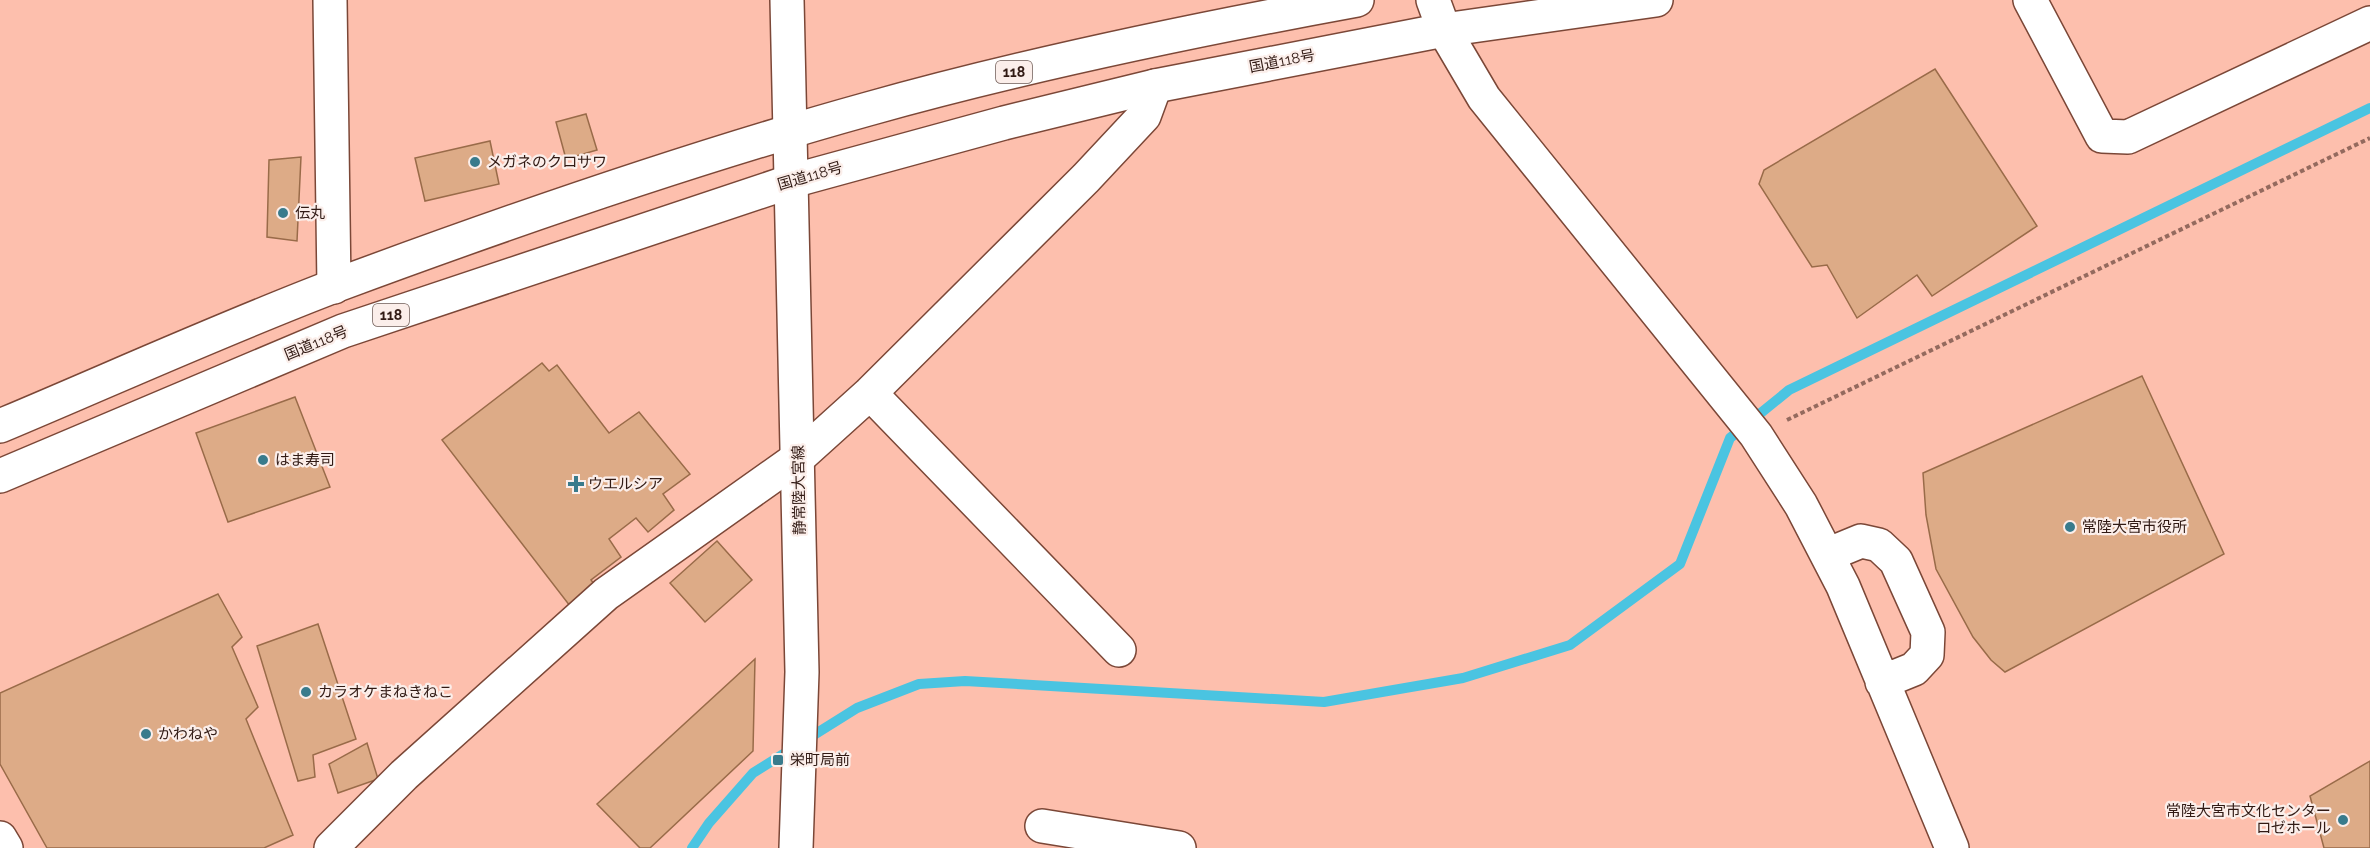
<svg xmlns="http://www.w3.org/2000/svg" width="2370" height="848" viewBox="0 0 2370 848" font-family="Raleway,'Noto Sans JP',sans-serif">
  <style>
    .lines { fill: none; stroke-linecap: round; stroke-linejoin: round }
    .stream { stroke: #4ac4e1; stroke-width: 10 }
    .building { fill: #ddab87; stroke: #996b49; stroke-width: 1.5 }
    .minor-casing { stroke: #7b4737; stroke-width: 36 }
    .major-casing { stroke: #7b4737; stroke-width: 36 }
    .highway-casing { stroke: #7b4737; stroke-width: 36 }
    .path { stroke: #946a5e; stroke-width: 4; stroke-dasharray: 4.5 3; stroke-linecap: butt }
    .minor { stroke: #fff; stroke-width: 33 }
    .major { stroke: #fff; stroke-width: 33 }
    .highway { stroke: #fff; stroke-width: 33 }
    .poi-dot { fill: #397b8c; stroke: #fbeeea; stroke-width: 2 }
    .labels { text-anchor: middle; stroke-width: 4.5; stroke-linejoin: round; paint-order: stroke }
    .shield { fill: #fbeeea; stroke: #6e5a54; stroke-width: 1.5 }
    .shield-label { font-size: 14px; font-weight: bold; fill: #311a14 }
    .street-label { font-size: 15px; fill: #311a14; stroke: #fbeeea }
    .poi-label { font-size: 15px; fill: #311a14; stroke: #fbeeea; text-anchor: start }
  </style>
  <rect width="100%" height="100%" fill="#fdbfad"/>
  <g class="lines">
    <!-- stream -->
    <path class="stream" d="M692 848 709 823 753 773 857 708 919 684 965 681 1324 702 1463 678 1570 645 1680 564 1730 438 1789 390 2370 108"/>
  </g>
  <!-- building -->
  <path class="building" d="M1935 69 2037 226 1932 296 1917 275 1857 318 1827 265 1812 267 1759 184 1764 170Z
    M586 114 597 150 566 159 556 122Z
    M490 141 499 184 425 201 415 158Z
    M301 157 297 241 267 237 269 160Z
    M542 363 549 371 557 365 609 433 639 412 690 474 663 494 674 510 648 532 636 518 609 539 621 557 591 580 595 585 570 606 442 440Z
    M2142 376 2224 554 2005 672 1991 660 1973 637 1936 569 1926 515 1923 473Z
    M295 397 330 487 228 522 196 433Z
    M717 541 752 580 705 622 670 583Z
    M218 594 242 637 232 647 258 707 246 719 293 835 264 848H47L0 764V693Z
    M318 624 356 739 313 755 315 777 298 781 257 646Z
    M755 659 753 751 650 848H640L597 804Z
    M367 743 378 779 338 793 329 764Z
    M2370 761V848H2324L2310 796Z"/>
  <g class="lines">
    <defs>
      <path id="minor" d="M330 0 334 287
        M1433 0 1444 30 1484 98 1756 435 1801 505 1843 586 1952 848
        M2030 0 2102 136 2128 137 2370 23
        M870 393 1119 650
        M1827 555 1861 541 1879 545 1896 561 1928 632 1927 655 1914 669 1882 682
        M1042 826 1179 848
        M0 838 6 848
        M331 848 404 775 606 594 798 458 870 393 1086 178 1144 116 1155 86"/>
      <path id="major" d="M787 0 802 672 796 848"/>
      <path id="highway" d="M0 426C112 379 224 328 337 285 512 220 688 159 868 109 1028 64 1193 30 1357 0
        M0 476 343 331 792 181 1004 123 1155 86 1444 30 1656 0"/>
    </defs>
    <!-- minor casing -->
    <use href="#minor" class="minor-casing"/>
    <!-- major casing -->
    <use href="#major" class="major-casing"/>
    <!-- highway casing -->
    <use href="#highway" class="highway-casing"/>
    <!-- path -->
    <path class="path" d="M1787 420 2370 138"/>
    <!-- minor -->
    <use href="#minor" class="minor"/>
    <!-- major -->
    <use href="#major" class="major"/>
    <!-- highway -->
    <use href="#highway" class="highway"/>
  </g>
  <!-- markers -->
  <g class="poi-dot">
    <circle cx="475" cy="162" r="6"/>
    <circle cx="283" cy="213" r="6"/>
    <circle cx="263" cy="460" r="6"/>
    <path d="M573 475h6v6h6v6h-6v6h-6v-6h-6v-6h6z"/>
    <circle cx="2070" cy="527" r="6"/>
    <circle cx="306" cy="692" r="6"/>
    <circle cx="146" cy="734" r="6"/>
    <rect x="772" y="754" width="12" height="12" rx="3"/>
    <circle cx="2343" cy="820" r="6"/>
  </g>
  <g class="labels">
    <!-- shield labels -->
    <g class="shield">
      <rect x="996" y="61" width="36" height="22" rx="4.5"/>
      <rect x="373" y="304" width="36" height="22" rx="4.5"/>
    </g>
    <g class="shield-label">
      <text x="1014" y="77">118</text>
      <text x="391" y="320">118</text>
    </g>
    <!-- street labels -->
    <g class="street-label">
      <text transform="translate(1282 61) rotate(-11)" y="5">国道118号</text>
      <text transform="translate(810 176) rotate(-16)" y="5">国道118号</text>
      <text transform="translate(316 343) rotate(-22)" y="5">国道118号</text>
      <text transform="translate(799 490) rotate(-91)" y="5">静常陸大宮線</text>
    </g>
    <!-- poi labels -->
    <g class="poi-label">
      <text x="487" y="167">メガネのクロサワ</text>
      <text x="295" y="218">伝丸</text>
      <text x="275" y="465">はま寿司</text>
      <text x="588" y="489">ウエルシア</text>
      <text x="2082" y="532">常陸大宮市役所</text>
      <text x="318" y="697">カラオケまねきねこ</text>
      <text x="158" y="739">かわねや</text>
      <text x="790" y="765">栄町局前</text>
      <text x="2331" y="816" text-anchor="end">常陸大宮市文化センター<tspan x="2331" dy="17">ロゼホール</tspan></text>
    </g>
  </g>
</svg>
